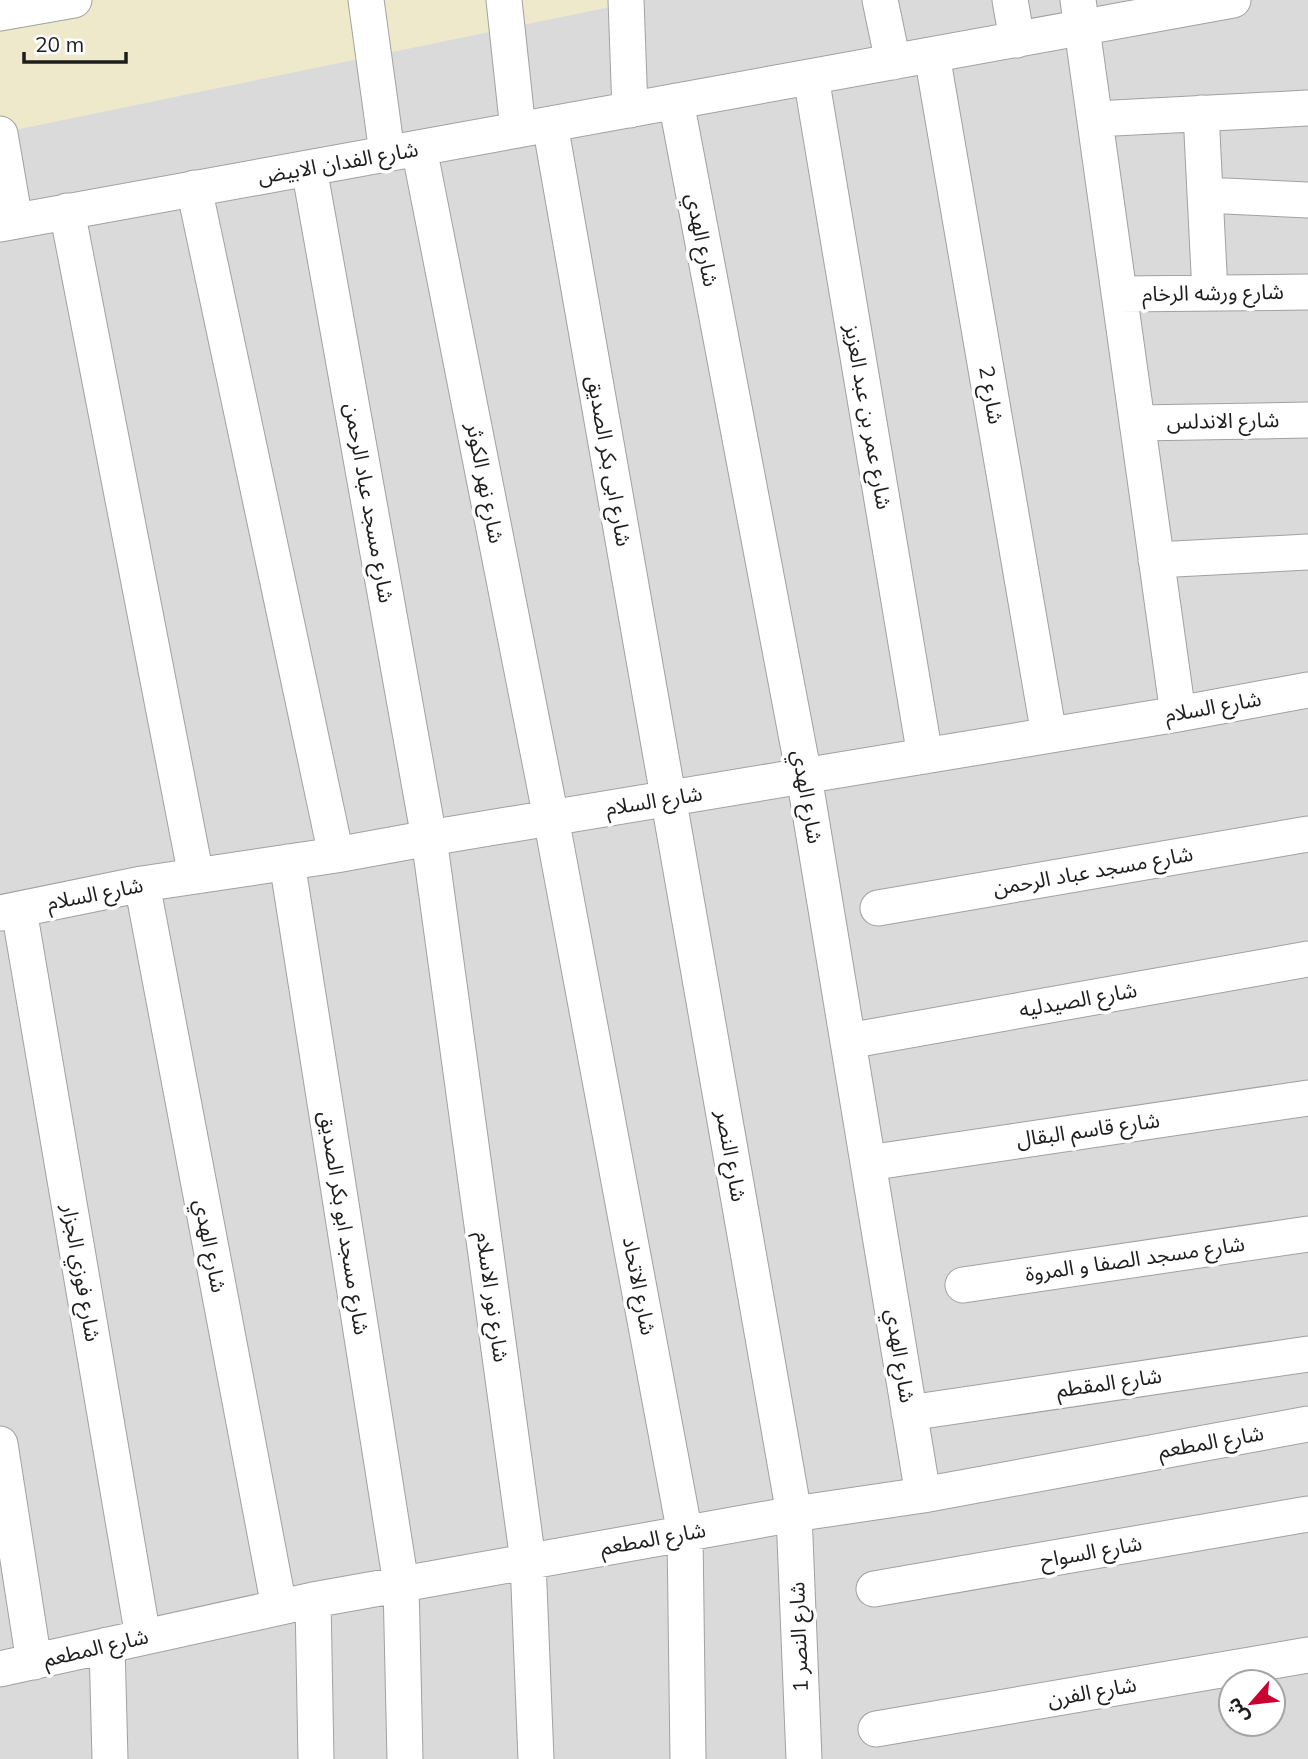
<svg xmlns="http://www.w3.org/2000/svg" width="1308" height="1759" viewBox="0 0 1308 1759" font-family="Mulish,'Noto Sans Arabic',sans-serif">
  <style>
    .residential { fill: #dbdada; fill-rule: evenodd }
    .farmland { fill: #efe9cc }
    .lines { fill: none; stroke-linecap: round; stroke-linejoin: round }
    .minor-casing { stroke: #a1a1a1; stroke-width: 37 }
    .minor { stroke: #fff; stroke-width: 35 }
    .labels { text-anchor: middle; stroke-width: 7; stroke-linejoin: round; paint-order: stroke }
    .street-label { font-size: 21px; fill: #1d1d1d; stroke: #fff }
  </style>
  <rect width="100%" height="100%" fill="#efe8e2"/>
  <!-- residential -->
  <path class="residential" d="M0 0H1308V1759H0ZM1231 1682H1273V1724H1231Z"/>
  <!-- farmland -->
  <path class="farmland" d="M0 0H644L0 133Z"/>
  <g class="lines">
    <defs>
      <path id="minor" d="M366 0 387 153
        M504 0 518 130
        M626 0 630 110
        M880 0 893 62
        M1010 0 1017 40
        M1078 0 1178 714
        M0 13 74 0
        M932 55 1049 735
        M811 77 925 756
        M676 101 804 776 923 1495
        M1201 113 1210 293
        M1095 119 1308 108
        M550 124 794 1514 804 1759
        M0 134 15 221
        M419 148 551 818 685 1534 688 1759
        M309 168 429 838 528 1561 536 1759
        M194 188 336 855
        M1205 195 1308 200
        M67 211 196 876
        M0 224 1233 0
        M1119 294 1308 292
        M1137 423 1308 420
        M1156 560 1308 552
        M287 862 401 1584 405 1759
        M142 884 279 1607
        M878 908 1308 834
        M19 910 143 1637
        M0 913 142 884 336 855 429 838 1178 714 1308 690
        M848 1041 1308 959
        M868 1163 1308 1098
        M963 1285 1308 1234
        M909 1413 1308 1354
        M0 1444 34 1662
        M874 1589 1308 1514
        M313 1600 316 1759
        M107 1645 110 1759
        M0 1669 313 1600 794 1514 923 1495 1308 1424
        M876 1729 1308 1655"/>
    </defs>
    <!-- minor casing -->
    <use href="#minor" class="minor-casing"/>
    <!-- minor -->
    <use href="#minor" class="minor"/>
  </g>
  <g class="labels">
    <!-- street labels -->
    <g class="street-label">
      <text transform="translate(338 163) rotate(-10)" y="7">شارع الفدان الابيض</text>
      <text transform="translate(702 240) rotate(79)" y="7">شارع الهدي</text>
      <text transform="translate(1213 293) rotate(-1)" y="7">شارع ورشه الرخام</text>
      <text transform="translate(991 395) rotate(80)" y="7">شارع 2</text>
      <text transform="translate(868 417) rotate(80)" y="7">شارع عمر بن عبد العزيز</text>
      <text transform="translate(1223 421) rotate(-1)" y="7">شارع الاندلس</text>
      <text transform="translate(609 461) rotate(80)" y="7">شارع ابى بكر الصديق</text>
      <text transform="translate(485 483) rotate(79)" y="7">شارع نهر الكوثر</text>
      <text transform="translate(369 503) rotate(80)" y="7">شارع مسجد عباد الرحمن</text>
      <text transform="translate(1213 707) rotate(-10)" y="7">شارع السلام</text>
      <text transform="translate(807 797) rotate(80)" y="7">شارع الهدي</text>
      <text transform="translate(654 801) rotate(-9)" y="7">شارع السلام</text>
      <text transform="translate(1093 871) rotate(-10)" y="7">شارع مسجد عباد الرحمن</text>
      <text transform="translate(95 894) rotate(-11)" y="7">شارع السلام</text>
      <text transform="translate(1078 1000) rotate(-10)" y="7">شارع الصيدليه</text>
      <text transform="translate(1088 1130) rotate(-8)" y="7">شارع قاسم البقال</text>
      <text transform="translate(731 1156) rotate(80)" y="7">شارع النصر</text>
      <text transform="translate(344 1223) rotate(81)" y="7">شارع مسجد ابو بكر الصديق</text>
      <text transform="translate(210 1246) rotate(79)" y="7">شارع الهدي</text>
      <text transform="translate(1135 1259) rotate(-8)" y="7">شارع مسجد الصفا و المروة</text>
      <text transform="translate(81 1273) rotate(80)" y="7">شارع فوزي الجزار</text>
      <text transform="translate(639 1286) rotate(79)" y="7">شارع الاتحاد</text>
      <text transform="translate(492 1297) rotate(82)" y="7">شارع نور الاسلام</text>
      <text transform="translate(900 1356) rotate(81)" y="7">شارع الهدي</text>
      <text transform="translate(1109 1383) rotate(-8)" y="7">شارع المقطم</text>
      <text transform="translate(1211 1442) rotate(-10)" y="7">شارع المطعم</text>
      <text transform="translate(653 1539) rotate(-10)" y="7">شارع المطعم</text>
      <text transform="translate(1091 1552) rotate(-10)" y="7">شارع السواح</text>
      <text transform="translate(799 1637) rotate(-92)" y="7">شارع النصر 1</text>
      <text transform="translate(96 1648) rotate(-13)" y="7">شارع المطعم</text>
      <text transform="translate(1092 1692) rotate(-10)" y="7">شارع الفرن</text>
    </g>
  </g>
  <!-- north arrow -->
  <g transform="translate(1252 1703) rotate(242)"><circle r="33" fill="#ffffff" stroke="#a5a5a5" stroke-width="2"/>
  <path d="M0-5L12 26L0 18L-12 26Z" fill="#ca0030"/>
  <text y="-10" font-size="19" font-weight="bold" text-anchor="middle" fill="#1d1d1d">ش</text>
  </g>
  <!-- scale -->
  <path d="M24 52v10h102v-10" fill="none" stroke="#1d1d1d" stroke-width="3.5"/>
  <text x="35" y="52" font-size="21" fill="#1d1d1d" stroke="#ffffff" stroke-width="5" paint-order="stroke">20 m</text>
</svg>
